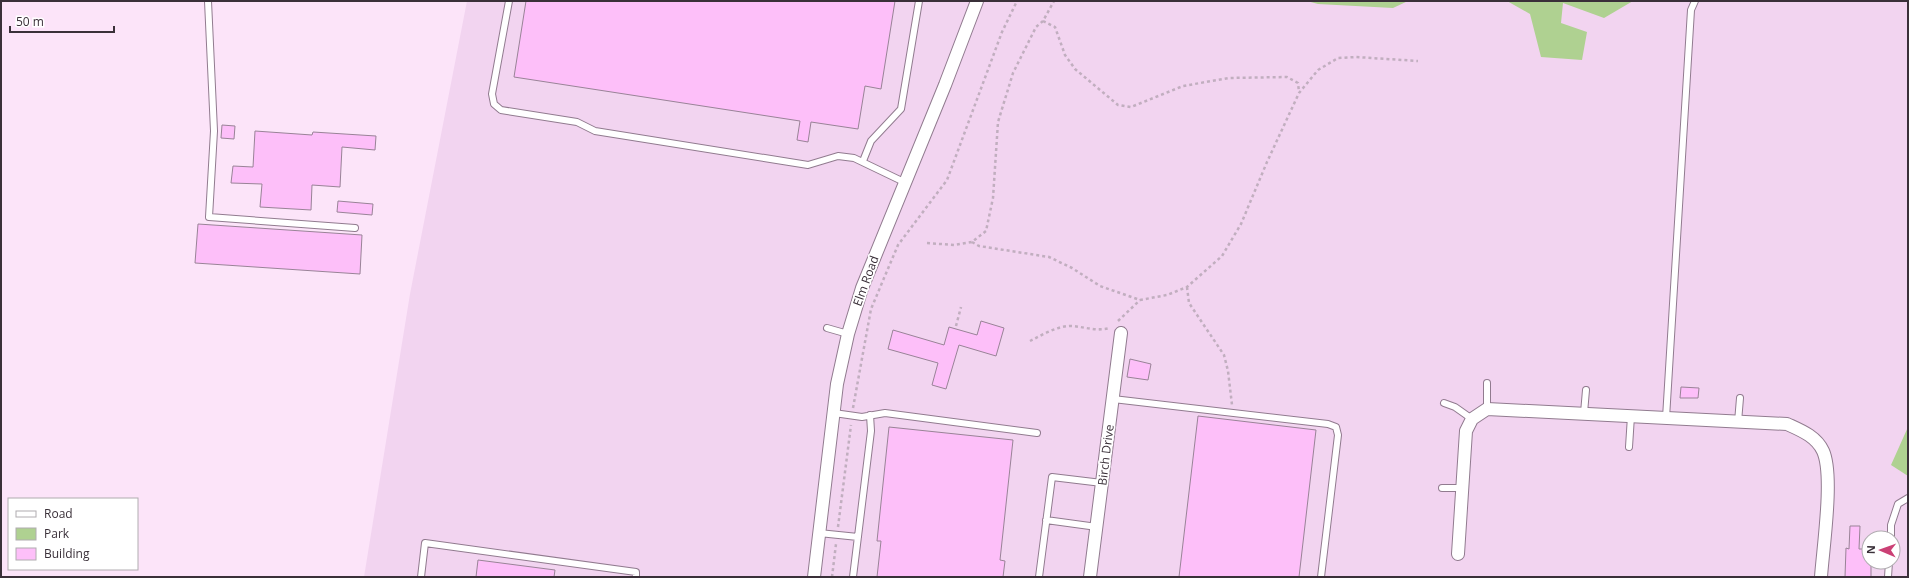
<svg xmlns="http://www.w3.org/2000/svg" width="1909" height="578" viewBox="0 0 1909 578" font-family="'Open Sans',sans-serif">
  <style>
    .built { fill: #f2d4f0; fill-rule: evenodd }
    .green { fill: #afd191 }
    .building { fill: #fdbff9; stroke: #998397 }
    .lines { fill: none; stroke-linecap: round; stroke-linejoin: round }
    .service-casing { stroke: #917b8f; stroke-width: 8 }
    .minor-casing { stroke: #917b8f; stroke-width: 14 }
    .path { stroke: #c1aebf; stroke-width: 2.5; stroke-dasharray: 3 3; stroke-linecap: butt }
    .service { stroke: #fff; stroke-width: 6 }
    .minor { stroke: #fff; stroke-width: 12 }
    .labels { text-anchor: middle; stroke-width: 3.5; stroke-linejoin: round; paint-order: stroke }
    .street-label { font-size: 12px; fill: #3a3039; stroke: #fff }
  </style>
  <rect width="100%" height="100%" fill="#fce4f9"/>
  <!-- built -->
  <path class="built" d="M467 1H1908V577H364L410 294ZM1869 538H1893V562H1869Z"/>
  <!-- green -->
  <path class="green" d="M1307 1H1408L1393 8 1318 4Z
    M1507 1H1633L1604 18 1563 3 1561 23 1587 32 1582 60 1541 57 1530 14Z
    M1908 427V476L1891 465Z"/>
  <!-- building -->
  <path class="building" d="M526 1H895L881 89 865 86 858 129 811 122 808 142 797 140 800 121 514 77Z
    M222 125 235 126 234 139 221 138Z
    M255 131 312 135 313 132 376 136 375 150 342 147 340 187 312 185 311 210 260 207 262 184 231 183 233 166 253 167Z
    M338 201 373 204 372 215 337 212Z
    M198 224 362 235 360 274 195 263Z
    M981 321 1004 328 996 356 959 345 946 389 932 385 938 363 888 349 893 330 944 345 949 327 977 335Z
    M1130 359 1151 364 1148 380 1127 377Z
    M1681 387 1699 388 1698 398H1680Z
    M1198 416 1316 430 1299 577H1179Z
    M889 427 1013 440 1000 560 1005 561 1003 577H877L881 541H877Z
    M1850 526H1860L1859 549H1869V562H1871V577H1845L1846 548 1849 549Z
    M478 560 555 570 554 577H476Z"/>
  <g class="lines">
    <defs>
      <path id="service" d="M208 1 214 131 209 217 355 228
        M509 1 492 94 494 104 501 110 577 122 595 131 808 165 838 156 854 158 904 182
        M863 161 871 141 901 109 919 1
        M827 328 848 334
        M1487 383V409
        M1113 399 1328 424 1336 427 1338 435 1321 577
        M1444 403 1455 407 1472 419
        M834 413 862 417 885 413 1037 433
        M1584 413 1586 390
        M1666 418 1691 10 1695 1
        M1738 422 1740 398
        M1629 447 1631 416
        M1442 488H1463
        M1046 520 1097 527
        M819 533 858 537
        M1891 538V525L1898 504 1908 498
        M421 577 425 543 636 572V577
        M853 577 871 431 870 415
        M1039 577 1052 477 1102 483
        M1888 577 1889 562"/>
      <path id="minor" d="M1458 554 1466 431 1472 419 1487 409 1787 424C1800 430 1816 436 1823 451 1834 475 1823 548 1821 577
        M814 577 837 384 848 334 862 288 945 85 977 1
        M1090 577 1121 333"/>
    </defs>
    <!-- service casing -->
    <use href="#service" class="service-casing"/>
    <!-- minor casing -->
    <use href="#minor" class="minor-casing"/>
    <!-- path -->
    <path class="path" d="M1043 21 1055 27 1065 55 1075 69 1118 105 1131 107 1183 86 1229 78 1287 77 1298 83 1299 92
      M972 242 979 246 1049 257 1072 268 1100 286 1140 300 1167 295 1187 287 1222 256 1241 224 1267 162 1299 93 1318 70 1338 58 1356 57 1418 61
      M927 243 954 245 972 242 986 231 993 198 998 122 1013 73 1036 27 1043 21 1054 1
      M1187 287 1189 303 1224 355 1228 371 1232 405
      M1118 321 1140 300
      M956 326 961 307
      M1030 341C1042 335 1055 327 1069 326 1083 326 1095 332 1110 328
      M853 408 871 309 898 245 947 180 1002 32 1017 1
      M838 527 851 425
      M832 577 836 544"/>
    <!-- service -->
    <use href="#service" class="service"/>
    <!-- minor -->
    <use href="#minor" class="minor"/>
  </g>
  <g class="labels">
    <!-- street labels -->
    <g class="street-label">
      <text transform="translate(866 281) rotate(-70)" y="4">Elm Road</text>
      <text transform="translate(1106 455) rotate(-83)" y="4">Birch Drive</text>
    </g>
  </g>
  <!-- border -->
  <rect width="1909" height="578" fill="none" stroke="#3a3039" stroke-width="4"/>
  <!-- legend -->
  <rect x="8" y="498" width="130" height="72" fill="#ffffff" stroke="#b0acb0"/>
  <rect x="16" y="511" width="20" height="6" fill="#ffffff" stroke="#b0acb0"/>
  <text x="44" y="518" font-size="12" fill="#3a3039">Road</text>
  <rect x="16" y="528" width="20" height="12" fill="#afd191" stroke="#b0acb0"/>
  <text x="44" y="538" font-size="12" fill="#3a3039">Park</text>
  <rect x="16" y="548" width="20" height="12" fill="#fdbff9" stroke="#b0acb0"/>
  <text x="44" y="558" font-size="12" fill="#3a3039">Building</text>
  <!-- north arrow -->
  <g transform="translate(1881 550) rotate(272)"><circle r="19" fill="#ffffff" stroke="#b0acb0"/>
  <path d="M0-3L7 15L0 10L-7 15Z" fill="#cb4075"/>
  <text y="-6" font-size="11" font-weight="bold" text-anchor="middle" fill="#3a3039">N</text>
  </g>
  <!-- scale -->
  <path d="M10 26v6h104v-6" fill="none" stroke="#3a3039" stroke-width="2"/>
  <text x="16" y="26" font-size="12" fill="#3a3039" stroke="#ffffff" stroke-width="3" paint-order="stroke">50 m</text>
</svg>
